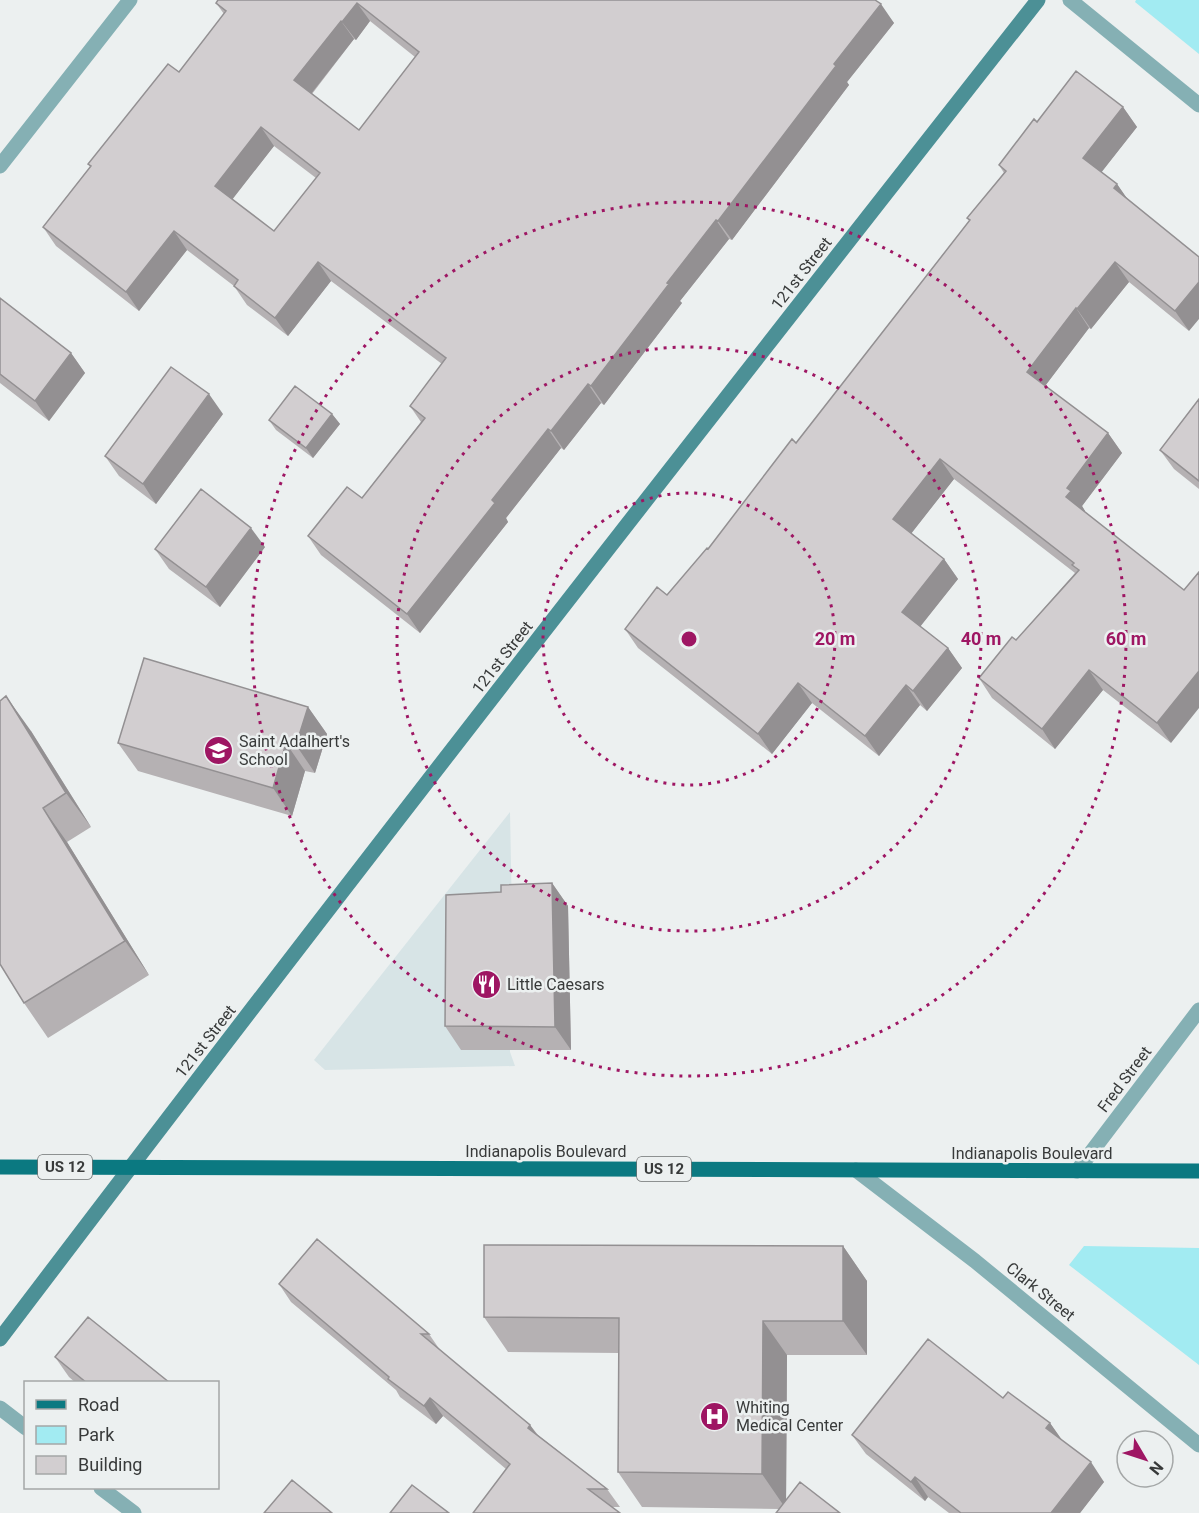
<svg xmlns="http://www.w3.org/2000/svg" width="1199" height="1513" viewBox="0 0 1199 1513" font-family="Roboto,sans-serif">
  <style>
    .built { fill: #d7e4e6 }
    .green { fill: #a2ebf2 }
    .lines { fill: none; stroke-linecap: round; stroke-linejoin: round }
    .street { stroke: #85b0b4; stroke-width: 15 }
    .secondary { stroke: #4c9096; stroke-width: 15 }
    .primary { stroke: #0b7981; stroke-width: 15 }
    .wall { fill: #b5b1b3; fill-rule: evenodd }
    .shaded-wall { fill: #939092 }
    .building { fill: #d2ced0; stroke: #939092; stroke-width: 1.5; fill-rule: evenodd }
    .ring { fill: none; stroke: #9e1663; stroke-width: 3; stroke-dasharray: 3 6 }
    .labels { text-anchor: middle; stroke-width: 5; stroke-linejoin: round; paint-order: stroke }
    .shield { fill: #ecf0f0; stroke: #6e7171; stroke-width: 1.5 }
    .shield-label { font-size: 15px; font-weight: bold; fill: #383a3a }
    .street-label { font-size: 16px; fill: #383a3a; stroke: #ecf0f0 }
    .poi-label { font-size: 16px; fill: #383a3a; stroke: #ecf0f0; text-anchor: start }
    .centre { fill: #9e1663; stroke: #ecf0f0; stroke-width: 3 }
    .ring-label { font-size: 18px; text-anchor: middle; font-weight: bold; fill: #9e1663; stroke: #ecf0f0; stroke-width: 5; stroke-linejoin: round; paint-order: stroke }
  </style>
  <rect width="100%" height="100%" fill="#ecf0f0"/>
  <!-- built -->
  <path class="built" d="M510 812 512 916 510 1052 515 1066 325 1070 314 1060Z"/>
  <!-- green -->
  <path class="green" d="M1136 0H1199V54L1135 2Z
    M1084 1246 1199 1248V1365L1069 1265Z"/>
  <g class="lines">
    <!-- street -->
    <path class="street" d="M1070 0 1199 105
      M0 166 130 0
      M856 1170 975 1261 1199 1445
      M1077 1171 1199 1010
      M0 1408 26 1428
      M101 1488 134 1513"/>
    <!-- secondary -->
    <path class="secondary" d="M0 1339C341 889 689 444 1038 0"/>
    <!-- primary -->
    <path class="primary" d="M0 1167 1199 1171"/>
  </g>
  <!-- wall -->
  <path class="wall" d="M875 0 894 23 847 82 849 85 732 240 729 239 680 301 682 303 604 405 601 403 564 450 561 448 506 518 508 522 420 633 321 555 308 536 362 498 421 422 410 406 442 364 331 281 288 336 247 305 234 286 187 250 139 311 56 246 43 227 90 167 88 164 179 72 224 14 216 3ZM370 21 415 57 359 130 312 94 354 39 356 40ZM274 146 316 178 274 231 232 199Z
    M1123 107 1137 127 1101 172 1117 184 1127 199 1189 331 1129 282 1091 329 1089 328 1045 386 1108 433 1122 453 1082 506 1085 511H1084L1171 743 1103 690 1055 749 992 698 979 678 1016 640 1075 573 954 479 911 533 944 559 958 579 920 626 948 648 962 668 927 711 920 705 879 756 812 703 772 754 638 648 625 629 667 595 708 549 796 443 969 221 967 218 1004 173 999 165 1037 122Z
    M0 298 71 353 85 373 49 421 0 383Z
    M1199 399V489L1174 469 1160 450Z
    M223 414 156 504 119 476 105 456Z
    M332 414 340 424 313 458 276 430 269 420Z
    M265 547 220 607 169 569 155 549Z
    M308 707 327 734 315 773 305 771 292 816 138 771 118 743Z
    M31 731 91 827 67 842 149 975 48 1038 24 1003Z
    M552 883 568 906 571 1050H461L445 1026 501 892Z
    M843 1246 867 1281V1355H787L786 1501 780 1509 642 1507 618 1472 619 1353 508 1352 484 1317Z
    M279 1284 429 1334 440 1350 530 1425 538 1435 607 1489 620 1507H612L506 1469 443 1416 436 1424 400 1397 396 1390 291 1302Z
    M55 1357 170 1383H76L69 1377Z
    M1003 1398 1050 1423 1062 1440 1104 1482 1080 1513H949L928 1497 925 1501 866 1454 852 1435Z"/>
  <!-- shaded-wall -->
  <path class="shaded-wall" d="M357 3 370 21 356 40 342 22Z
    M881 4 894 23 847 82 849 85 732 240 718 221 834 64Z
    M341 21 354 39 307 99 294 80Z
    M1123 107 1137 127 1097 178 1083 158Z
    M261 127 274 146 228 205 215 186Z
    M1117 184 1131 204 1114 188Z
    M716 220 729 239 680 301 682 303 604 405 591 386 667 283Z
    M174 231 187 250 139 311 126 292Z
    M318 262 331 281 288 336 275 318Z
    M1115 262 1129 282 1091 329 1077 309Z
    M1199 282V319L1189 331 1175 311Z
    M1076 308 1089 328 1042 390 1027 372Z
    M71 353 85 373 49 421 35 401Z
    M588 384 601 403 564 450 551 431Z
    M209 394 223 414 156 504 143 484Z
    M332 414 340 424 313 458 306 448Z
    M548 429 561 448 506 518 508 522 420 633 407 614 492 500Z
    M1108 433 1122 453 1082 506 1085 511 1080 517 1066 497 1067 488Z
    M940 459 954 479 907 539 893 519Z
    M251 528 265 547 220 607 206 587Z
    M944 559 958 579 916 632 902 612Z
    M948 648 962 668 927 711 913 691Z
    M1089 670 1103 690 1055 749 1042 729Z
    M1199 671V708L1171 743 1157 723Z
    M798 683 812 703 772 754 758 734Z
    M906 685 920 705 879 756 865 736Z
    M6 696 31 731 91 827 66 793Z
    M308 707 327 734 315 773 296 745Z
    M286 743 305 771 292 816 273 788Z
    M43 808 67 842 149 975 125 941Z
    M552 883 568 906 571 1050 555 1027Z
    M843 1246 867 1281V1355L843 1321Z
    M763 1321 787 1355 786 1509 762 1474Z
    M430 1398 443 1416 436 1424 424 1406Z
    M1050 1423 1064 1443 1046 1428Z
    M530 1425 543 1443 528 1428Z
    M1091 1462 1104 1482 1080 1513H1051Z
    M915 1477 928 1497 925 1501 911 1482Z"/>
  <!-- building -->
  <path class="building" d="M218 0H875L881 4 834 64 836 66 718 221 716 220 667 283 669 284 591 386 588 384 551 431 548 429 492 500 495 503 407 614 308 536 347 487 362 498 425 418 410 406 446 358 318 262 275 318 234 286 238 280 174 231 126 292 43 227 91 166 88 164 168 64 179 72 226 11 216 3ZM357 3 419 52 359 130 294 80 341 21 342 22ZM261 127 320 173 274 231 215 186Z
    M1076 71 1123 107 1083 158 1117 184 1114 188 1199 257V282L1175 311 1115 262 1077 309 1076 308 1027 372 1108 433 1067 488 1071 491 1066 497 1184 590 1199 572V671L1157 723 1089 670 1042 729 979 678 1012 637 1016 640 1079 570 1072 565 1074 563 940 459 893 519 944 559 902 612 948 648 913 691 906 685 865 736 798 683 758 734 625 629 657 587 667 595 707 548 708 549 792 439 796 443 970 220 967 218 1006 171 999 165 1034 119 1037 122Z
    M0 298 71 353 35 401 0 374Z
    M171 367 209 394 143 484 105 456Z
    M295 386 332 414 306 448 269 420Z
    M1199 399V481L1160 450Z
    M201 489 251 528 206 587 155 549Z
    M144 658 308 707 296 745 286 743 273 788 118 743Z
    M6 696 66 793 43 808 125 941 24 1003 0 964V701Z
    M552 883 555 1027 445 1026 446 895 501 892V885Z
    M317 1239 429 1334H421L530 1425 528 1428 607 1489H588L620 1513H473L510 1464 430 1398 424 1406 388 1379 389 1377 279 1284Z
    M484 1245 843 1246V1321H763L762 1474 618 1472 619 1318 484 1317Z
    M88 1317 170 1383H87L55 1357Z
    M928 1339 1003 1398 1008 1392 1050 1423 1046 1428 1091 1462 1051 1513H961L915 1477 911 1482 852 1435Z
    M292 1480 332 1513H264Z
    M800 1482 840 1513H776Z
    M412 1485 449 1513H390Z"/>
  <!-- distance rings -->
  <g class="ring">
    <circle cx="689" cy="639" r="146"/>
    <circle cx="689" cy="639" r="292"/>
    <circle cx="689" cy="639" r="437"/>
  </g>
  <!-- icons -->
  <defs>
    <symbol id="school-disc" viewBox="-11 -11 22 22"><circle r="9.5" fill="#9e1663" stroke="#ecf0f0"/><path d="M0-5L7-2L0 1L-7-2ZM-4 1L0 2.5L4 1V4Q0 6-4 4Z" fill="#fff"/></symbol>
    <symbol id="restaurant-disc" viewBox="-11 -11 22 22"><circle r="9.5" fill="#9e1663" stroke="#ecf0f0"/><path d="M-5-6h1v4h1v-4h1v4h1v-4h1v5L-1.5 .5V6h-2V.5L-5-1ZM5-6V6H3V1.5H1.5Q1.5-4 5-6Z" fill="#fff"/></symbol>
    <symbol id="hospital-disc" viewBox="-11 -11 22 22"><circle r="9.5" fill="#9e1663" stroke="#ecf0f0"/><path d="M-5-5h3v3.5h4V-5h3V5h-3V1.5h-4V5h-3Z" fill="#fff"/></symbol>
  </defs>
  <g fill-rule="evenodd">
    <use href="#school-disc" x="202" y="734" width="33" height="33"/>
    <use href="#restaurant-disc" x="470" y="968" width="33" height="33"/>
    <use href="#hospital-disc" x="698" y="1400" width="33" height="33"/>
  </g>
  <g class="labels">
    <!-- shield labels -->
    <g class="shield">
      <rect x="38" y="1155" width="54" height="24" rx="4.5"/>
      <rect x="637" y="1157" width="54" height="24" rx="4.5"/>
    </g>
    <g class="shield-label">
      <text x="65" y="1172">US 12</text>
      <text x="664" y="1174">US 12</text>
    </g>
    <!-- street labels -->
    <g class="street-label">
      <text transform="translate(801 273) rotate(-52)" y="6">121st Street</text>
      <text transform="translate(502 657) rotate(-52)" y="6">121st Street</text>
      <text transform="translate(205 1041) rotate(-52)" y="6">121st Street</text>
      <text transform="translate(1124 1079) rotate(-53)" y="6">Fred Street</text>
      <text x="546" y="1157">Indianapolis Boulevard</text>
      <text x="1032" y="1159">Indianapolis Boulevard</text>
      <text transform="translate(1041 1291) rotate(39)" y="6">Clark Street</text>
    </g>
    <!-- poi labels -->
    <g class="poi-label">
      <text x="239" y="747">Saint Adalhert's<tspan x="239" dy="18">School</tspan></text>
      <text x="507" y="990">Little Caesars</text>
      <text x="736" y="1413">Whiting<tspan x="736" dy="18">Medical Center</tspan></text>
    </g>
  </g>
  <circle cx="689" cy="639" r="9" class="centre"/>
  <g class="ring-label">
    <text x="835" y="645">20 m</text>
    <text x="981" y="645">40 m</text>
    <text x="1126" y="645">60 m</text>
  </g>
  <!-- legend -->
  <rect x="24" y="1381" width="195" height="108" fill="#ecf0f0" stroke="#a4a7a7" stroke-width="1.5"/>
  <rect x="36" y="1400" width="30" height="9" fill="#0b7981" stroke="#a4a7a7" stroke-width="1.5"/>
  <text x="78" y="1411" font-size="18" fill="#383a3a">Road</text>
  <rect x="36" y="1426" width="30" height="18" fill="#a2ebf2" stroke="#a4a7a7" stroke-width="1.5"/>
  <text x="78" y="1441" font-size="18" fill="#383a3a">Park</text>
  <rect x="36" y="1456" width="30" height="18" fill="#d2ced0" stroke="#a4a7a7" stroke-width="1.5"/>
  <text x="78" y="1471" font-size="18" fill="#383a3a">Building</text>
  <!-- north arrow -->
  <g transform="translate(1145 1459) rotate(129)"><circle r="28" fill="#ecf0f0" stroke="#a4a7a7" stroke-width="1.5"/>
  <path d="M0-4.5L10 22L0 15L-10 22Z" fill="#9e1663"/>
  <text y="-9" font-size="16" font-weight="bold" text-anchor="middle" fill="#383a3a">N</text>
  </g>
</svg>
